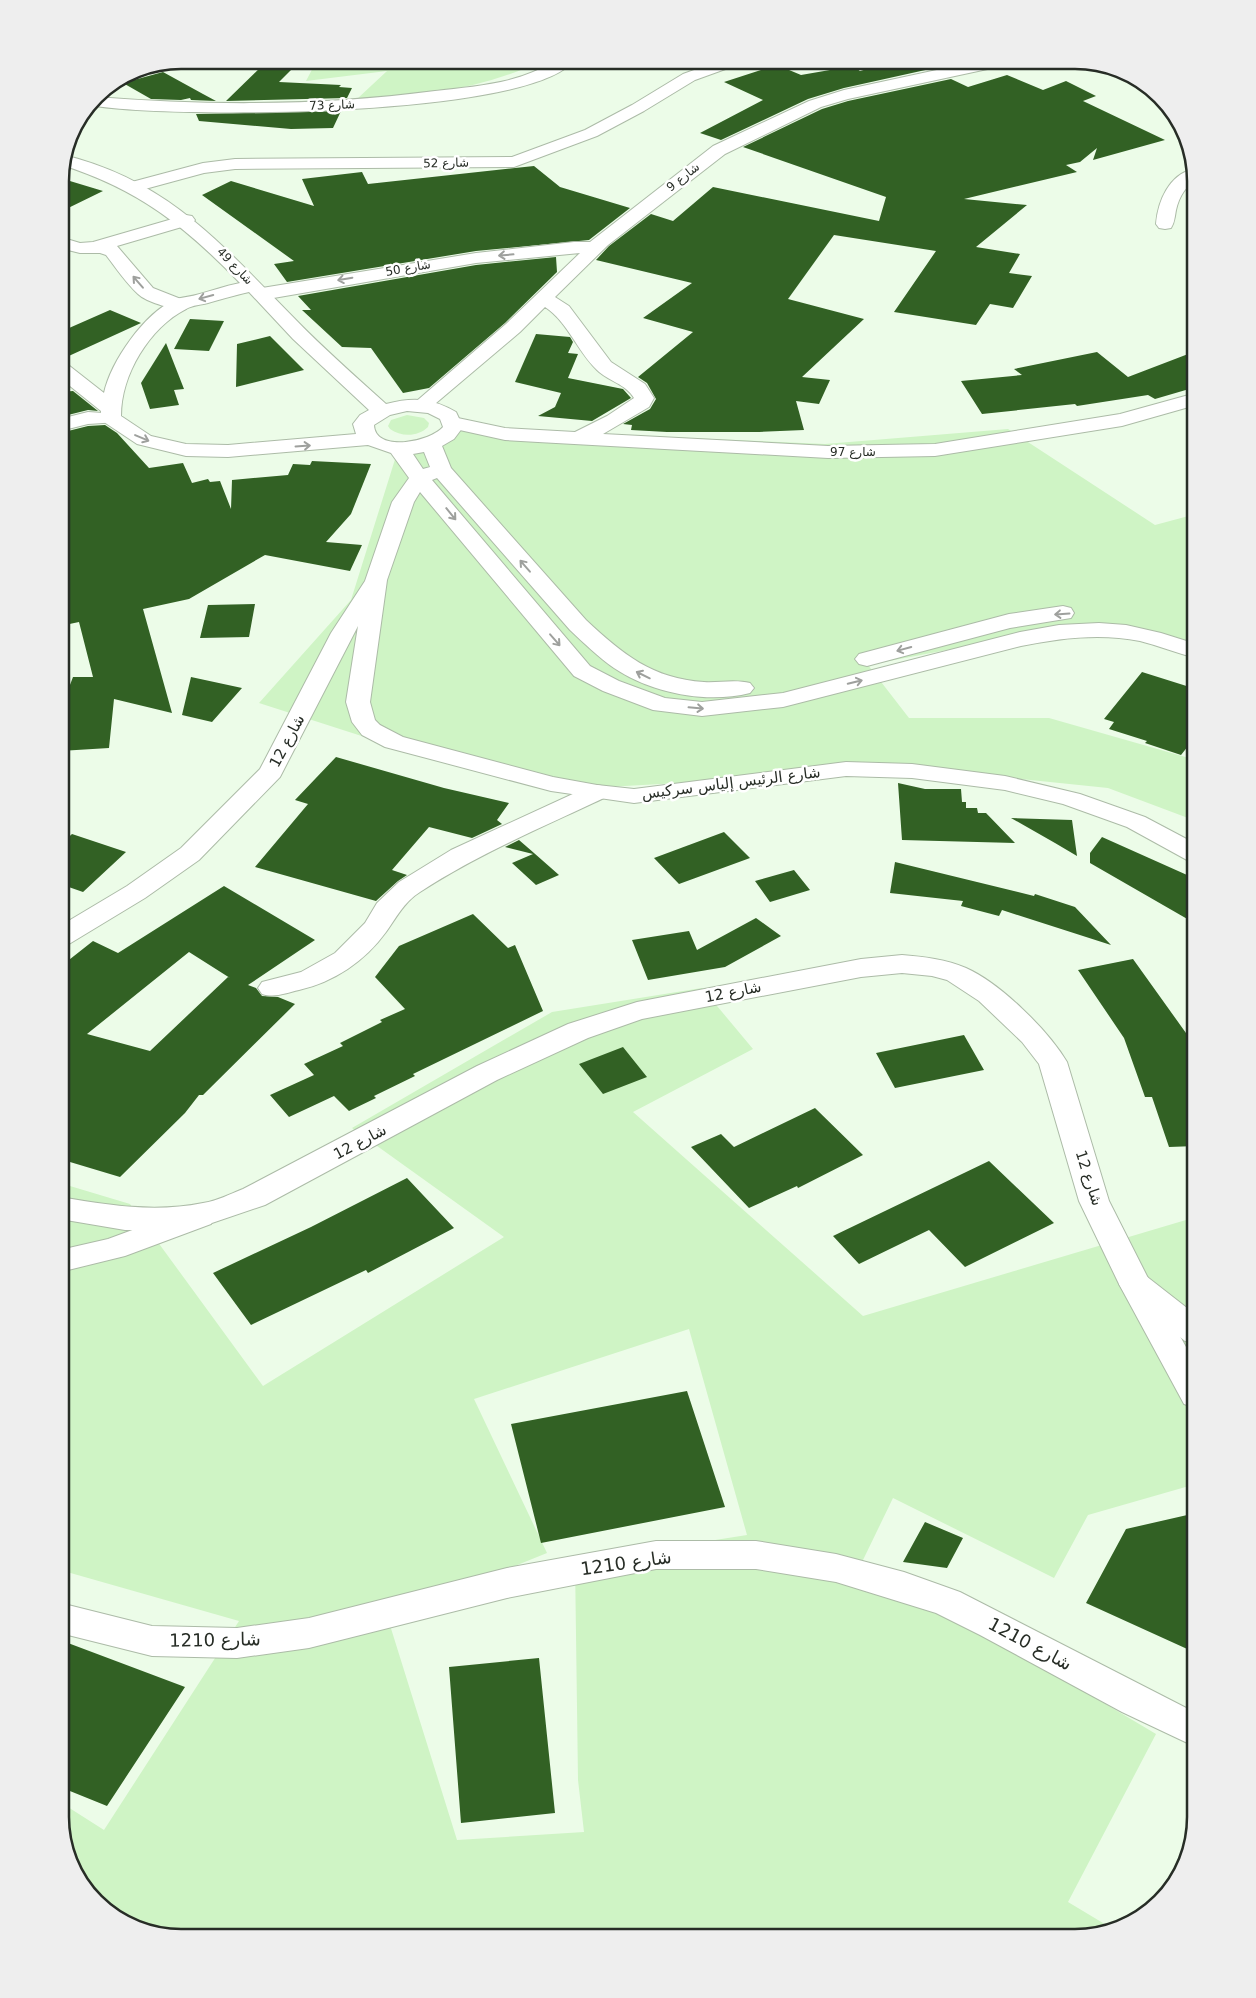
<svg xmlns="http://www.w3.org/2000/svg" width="1256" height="1998" viewBox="0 0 1256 1998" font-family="'DejaVu Sans','Noto Naskh Arabic',sans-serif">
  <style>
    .green { fill: #cff4c5; fill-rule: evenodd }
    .building { fill: #326124; fill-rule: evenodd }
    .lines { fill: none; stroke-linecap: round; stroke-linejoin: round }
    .minor-casing { stroke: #acbba7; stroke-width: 2 }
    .major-casing { stroke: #acbba7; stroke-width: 2 }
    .minor { fill: #fff; fill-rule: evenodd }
    .major { fill: #fff; fill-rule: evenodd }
    .oneway { stroke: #9ea09d }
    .labels { text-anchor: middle; stroke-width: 5; stroke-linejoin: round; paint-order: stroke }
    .far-street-label { font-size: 12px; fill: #272d26; stroke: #fff }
    .street-label { font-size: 15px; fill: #272d26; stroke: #fff }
    .near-street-label { font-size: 18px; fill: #272d26; stroke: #fff }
    .rim { fill: none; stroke: #272d26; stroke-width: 2.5 }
  </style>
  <rect width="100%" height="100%" fill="#ecfce8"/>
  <!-- green -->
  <path class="green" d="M181 60H254L234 66 186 69 169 62Z
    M317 60H544C486 88 421 97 357 99L387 71 306 81Z
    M407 415 424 418 429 423 428 427C418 437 401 437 390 429L388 426 391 420Z
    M464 428 825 444 1008 429 1155 525 1196 514V656L1140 638 1026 635 868 665 909 718H1049L1196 760V821L1108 788 964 773 752 779 552 790 374 740 259 703 351 600 397 453Z
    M702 988 753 1049 633 1112 863 1316 1196 1217V1484L1088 1515 1054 1578 893 1498 863 1560 1156 1734 1068 1902 1113 1929 1075 1938H173L114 1918 73 1871 60 1817V1802L104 1830 239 1621 60 1570V1183L130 1204 263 1386 504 1237 352 1128 552 1012ZM689 1329 747 1535 575 1562 578 1780 584 1832 457 1840 384 1606 495 1574 547 1553 474 1399Z"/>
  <!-- building -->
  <path class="building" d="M268 60H301L279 82 341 85 339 87 352 88 347 98 226 101Z
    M899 60H911L930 69 844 88 808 99 721 140 700 133 763 100 724 82 773 66 778 68 782 67 801 75 853 66 860 71Z
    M163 72 203 94 216 101 191 100 190 98 181 100 151 99 123 83Z
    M1007 75 1043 90 1066 81 1096 96 1083 101 1165 140 1093 160 1097 148 1080 162 1066 165 1077 172 964 199 1027 205 976 247 1020 254 1009 273 1032 276 1013 308 990 304 976 325 894 312 936 251 834 235 788 299 864 319 802 377 830 380 819 404 796 401 804 430 759 432H667L631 430 632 425 623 424 650 409 656 399 647 383 638 377 693 332 643 318 692 283 596 260 609 246 651 214 673 221 713 187 879 221 886 197 743 147 822 109 848 101 951 79 968 87Z
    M341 111 333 128 291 129 199 121 196 114Z
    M534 166 560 187 630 208 589 240 476 251 287 282 274 264 294 261 202 195 231 181 314 206 302 179 362 172 368 184Z
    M60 178 103 191 60 212Z
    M556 257 557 272 505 323 429 388 403 393 371 348 342 347 302 310H311L298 296 476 265Z
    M110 310 141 323 60 360V332Z
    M190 319 224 321 209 351 174 349Z
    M536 334 570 337 573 342 568 353 578 354 568 378 623 389 631 398 592 421 538 416 555 407 561 393 515 382Z
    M270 336 304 370 236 387 237 344Z
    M166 343 184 389 174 390 179 405 150 409 141 383Z
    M1196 351V387L1155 399 1148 395 1077 406 1075 404 982 414 961 381 1022 375 1014 369 1097 352 1128 377Z
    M73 391 98 411 88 410 60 417V392Z
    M105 425 117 433 149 468 183 463 192 483 208 479 210 482 220 481 231 509 232 480 288 475 293 464 310 465 312 461 371 464 351 514 326 542 362 545 350 571 265 555 189 599 143 609 172 713 114 699 109 748 60 751V711L73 677H93L79 622 60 626V433L88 426Z
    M255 604 249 637 200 638 208 605Z
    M1142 672 1196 689V736L1181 755 1145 743 1147 741 1109 729 1114 722 1104 719Z
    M191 677 242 688 212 722 182 715Z
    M336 757 444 788 509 803 497 820 502 824 472 838 429 827 392 870 407 875 398 881 376 901 255 867 308 804 295 800Z
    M898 783 925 789H961L962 802H966V808H977L978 813H986L1015 843 902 840Z
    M1011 818 1072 820 1077 856 1055 843Z
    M724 832 750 858 679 884 654 858Z
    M72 834 126 852 83 892 60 884V845Z
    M1102 837 1196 879V924L1090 863V853Z
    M519 840 534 853 559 875 536 885 512 863 533 854 505 847Z
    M895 862 1034 896 1035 894 1075 907 1111 945 1002 910 999 916 961 906 963 901 890 893Z
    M794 870 810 890 770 902 755 881Z
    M224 886 315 940 248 985 256 988 262 996 278 997 295 1004 203 1095H199L185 1113 120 1177 60 1159V967L93 941 118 953ZM189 952 230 978 228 977 150 1051 87 1034Z
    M473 914 508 948 515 945 543 1011 413 1074 415 1076 374 1096 376 1098 349 1111 334 1096 289 1117 270 1095 314 1075 304 1064 343 1046 340 1043 382 1022 380 1020 405 1009 375 977 399 946Z
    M756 918 781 936 725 967 648 980 632 940 689 931 697 950Z
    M1133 959 1196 1047V1146L1169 1147 1152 1097H1145L1124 1038 1078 970Z
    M964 1035 984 1070 895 1088 876 1053Z
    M623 1047 647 1077 603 1094 579 1064Z
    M815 1108 863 1155 798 1188 797 1186 749 1208 691 1147 721 1134 734 1147Z
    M989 1161 1054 1223 965 1267 929 1230 859 1264 833 1236Z
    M407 1178 454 1228 368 1273 366 1270 251 1325 213 1273 311 1227Z
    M687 1391 725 1507 541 1543 511 1424Z
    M1196 1513V1653L1086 1603 1126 1529Z
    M925 1522 963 1538 947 1568 903 1562Z
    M60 1640 185 1687 107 1806 60 1787Z
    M539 1658 555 1813 461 1823 449 1667Z"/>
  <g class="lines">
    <defs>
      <path id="minor" d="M555 60H574C533 118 162 119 89 105L95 97C209 106 322 106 435 91 476 86 520 84 555 60Z
        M722 60H745L742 63 695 80 644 111 597 136 514 167 235 169 204 173 134 192 128 191 125 187 128 183 203 163 235 159 512 157 585 130 632 105 683 74Z
        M983 60H1014L1011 63 1006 65 848 99 821 107 725 154 608 245 555 297 569 306 611 362 645 384 654 398 649 407 603 434 828 446 935 444 1120 414 1196 393V405L1122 426 935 456 828 458 538 442 505 440 446 427 443 423 446 419 453 417 505 428 575 432 607 416 634 398C626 384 608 381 597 370 577 351 568 322 545 307L520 332 429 409 422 411 415 409 412 405 506 324 580 253 476 263 262 300 255 298 253 294 255 290 262 288 476 253 574 242H590L713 146 809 101 844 90Z
        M1193 169 1196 180C1183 188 1177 201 1175 216 1174 221 1174 223 1171 228L1165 229 1159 228 1156 224C1158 201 1169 175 1193 169Z
        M186 215 192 216 195 220 192 224 117 246 153 288 186 301 188 305 186 309C176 311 146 302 138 294 126 283 116 268 106 255L100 253H80L60 248V237L80 243 93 242Z
        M88 412 118 414 121 418 118 422 88 424 60 431V419Z
        M597 785 606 787 609 792 606 797C543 827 478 854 420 892 404 902 396 918 386 932 365 961 334 982 299 990 286 993 275 998 262 994L258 988 262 982 301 972 335 953 365 923 377 903 399 882 451 850 588 787Z
        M200 1205 211 1208 215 1216 211 1224 125 1256 60 1272V1250L108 1239Z
        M1135 1272 1146 1276 1196 1315V1344L1185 1341 1124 1292 1119 1284 1124 1276Z
        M656 1541H756L836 1554 904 1572 960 1592 1196 1713V1747L1122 1712 980 1635 936 1613 836 1582 756 1569H656L507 1598 309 1648 237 1658 152 1656 60 1633V1603L152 1626 237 1628 309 1618 507 1568Z"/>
      <path id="major" d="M64 155C169 181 222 245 294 318 323 348 355 376 386 404 413 397 432 398 456 412L463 427 454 439 442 446 451 468 586 620C622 654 653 679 704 682 719 683 735 679 750 683L754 688 750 693C706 704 651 693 614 668 598 657 584 643 570 630L437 478 432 480 590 666 619 681 665 698 702 702 783 693 1020 632 1059 625 1099 623 1126 625 1161 633 1196 644V658C1177 653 1159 646 1140 641 1100 633 1061 638 1021 646L783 707 702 716 653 710 603 691 574 676 420 492 414 502 387 580 370 702 375 720 380 725 403 737 553 777 597 785 634 789 846 762 912 764 1005 776 1080 794 1145 817 1196 844V862L1187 860 1127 827 1063 804 1005 790 912 778 846 776 634 803 551 791 385 747 362 735 352 722 346 702 358 626 280 777 199 860 145 898 69 944 60 946V926L127 886 181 848 260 769 331 633 365 581 392 502 409 478 391 453 368 445 228 457 186 456 137 444 104 422 101 418V411L60 378V362L67 364 104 393C111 361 144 314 174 300 181 297 189 297 196 295 211 291 225 286 240 283 185 226 138 189 62 165ZM249 292 293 339 369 410 360 415 353 424 356 434 228 445 186 444 151 436 121 416C121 375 149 328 186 309 193 305 201 305 208 303 222 299 235 295 249 292ZM407 411 428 413 440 419 443 427C430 442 375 453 374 425L390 415ZM424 452 430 467 423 469 413 454Z
        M1063 606 1071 608 1074 613 1071 618 1010 628 867 666 859 664 855 659 859 654 1009 614Z
        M902 955C924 957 946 959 966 968 1000 983 1048 1030 1067 1062L1109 1201 1151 1284 1196 1365V1408L1184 1404 1119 1284 1079 1201 1039 1064 1022 1042 979 1001 947 980 932 976 902 973 861 977 642 1019 588 1038 497 1080 265 1205 206 1225 160 1230H125L60 1219V1197C108 1205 154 1213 203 1203 217 1201 230 1194 243 1189L477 1066 568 1024 637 1002 861 959Z"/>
    </defs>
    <!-- minor casing -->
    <use href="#minor" class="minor-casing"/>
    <!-- major casing -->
    <use href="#major" class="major-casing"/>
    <!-- minor -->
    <use href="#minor" class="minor"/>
    <!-- major -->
    <use href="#major" class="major"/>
  </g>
  <!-- one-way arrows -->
  <defs><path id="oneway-shaft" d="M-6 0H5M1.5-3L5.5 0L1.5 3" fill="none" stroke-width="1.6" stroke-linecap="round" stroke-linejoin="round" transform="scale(1.25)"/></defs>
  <g class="oneway">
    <use href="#oneway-shaft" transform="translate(506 255) rotate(175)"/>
    <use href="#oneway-shaft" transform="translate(345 279) rotate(170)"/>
    <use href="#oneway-shaft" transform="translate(138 282) rotate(-131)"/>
    <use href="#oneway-shaft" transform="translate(206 297) rotate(165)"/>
    <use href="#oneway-shaft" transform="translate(142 438) rotate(23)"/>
    <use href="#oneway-shaft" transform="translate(303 446) rotate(-4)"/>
    <use href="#oneway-shaft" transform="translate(451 514) rotate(51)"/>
    <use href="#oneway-shaft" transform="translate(525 566) rotate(-131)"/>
    <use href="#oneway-shaft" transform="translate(1062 614) rotate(176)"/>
    <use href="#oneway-shaft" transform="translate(555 640) rotate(49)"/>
    <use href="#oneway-shaft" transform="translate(904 649) rotate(165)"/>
    <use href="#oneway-shaft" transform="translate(643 675) rotate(-154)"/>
    <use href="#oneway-shaft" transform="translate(855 682) rotate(-14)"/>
    <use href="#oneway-shaft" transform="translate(696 708) rotate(5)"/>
  </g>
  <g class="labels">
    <!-- far-street labels -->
    <g class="far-street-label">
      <text transform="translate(332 105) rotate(-2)" y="4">شارع 73</text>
      <text transform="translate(446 163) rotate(-1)" y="4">شارع 52</text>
      <text transform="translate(683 177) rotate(-38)" y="4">شارع 9</text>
      <text transform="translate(235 266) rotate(46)" y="4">شارع 49</text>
      <text transform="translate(408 268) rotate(-10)" y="4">شارع 50</text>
      <text x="853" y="456">شارع 97</text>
    </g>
    <!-- street labels -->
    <g class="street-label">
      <text transform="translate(287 741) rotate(-62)" y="5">شارع 12</text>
      <text transform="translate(731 783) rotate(-7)" y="5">شارع الرئيس إلياس سركيس</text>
      <text transform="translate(733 992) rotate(-11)" y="5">شارع 12</text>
      <text transform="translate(360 1142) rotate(-28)" y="5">شارع 12</text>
      <text transform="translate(1089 1178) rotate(72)" y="5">شارع 12</text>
    </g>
    <!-- near-street labels -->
    <g class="near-street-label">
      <text transform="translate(626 1563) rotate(-8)" y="6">شارع 1210</text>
      <text transform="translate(215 1640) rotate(-1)" y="6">شارع 1210</text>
      <text transform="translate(1030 1644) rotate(28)" y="6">شارع 1210</text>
    </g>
  </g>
  <!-- crop -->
  <path d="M0 0H1256V1998H0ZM181 69H1075A112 112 0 0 1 1187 181V1817A112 112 0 0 1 1075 1929H181A112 112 0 0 1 69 1817V181A112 112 0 0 1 181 69Z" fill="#eee" fill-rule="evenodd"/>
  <path class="rim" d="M181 69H1075A112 112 0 0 1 1187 181V1817A112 112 0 0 1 1075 1929H181A112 112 0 0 1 69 1817V181A112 112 0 0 1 181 69Z"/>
</svg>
